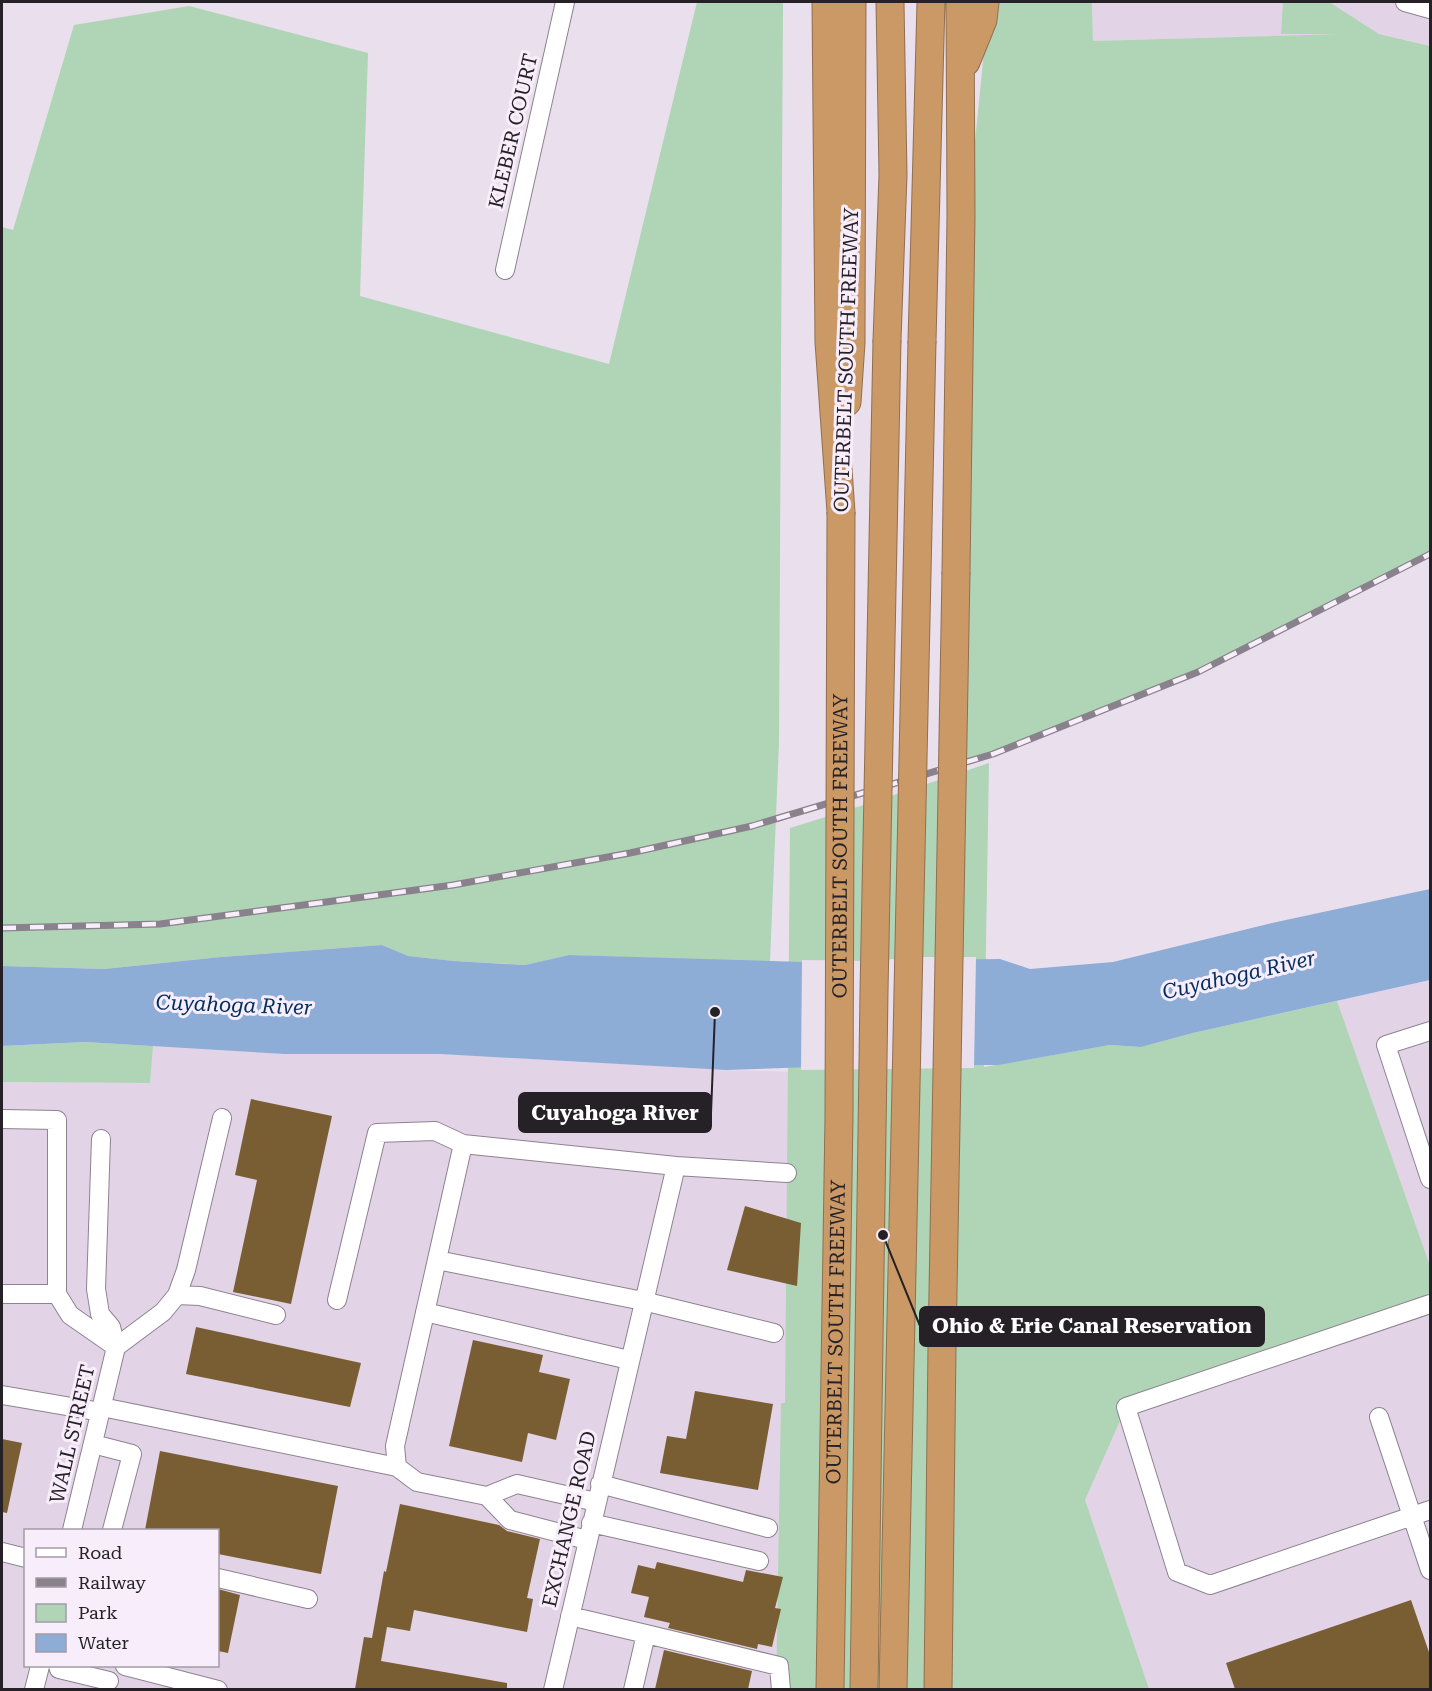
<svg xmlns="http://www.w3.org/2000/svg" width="1432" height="1691" viewBox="0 0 1432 1691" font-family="'Roboto Serif',serif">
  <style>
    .built { fill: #e3d3e7; fill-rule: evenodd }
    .green { fill: #afd5b6 }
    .water { fill: #8dadd6 }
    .pier { fill: #eadfed }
    .building { fill: #795e34 }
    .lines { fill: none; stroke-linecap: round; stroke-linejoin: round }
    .minor-casing { stroke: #8d838f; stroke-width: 20 }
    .highway-casing { stroke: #916f50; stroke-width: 29 }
    .minor { stroke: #fff; stroke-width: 18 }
    .highway { stroke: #cb9966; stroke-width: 27 }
    .rail-casing { stroke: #89818b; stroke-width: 7 }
    .rail { stroke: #f8edfb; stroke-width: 4.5; stroke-dasharray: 14; stroke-linecap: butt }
    .highway-bridge-casing { stroke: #916f50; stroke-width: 29; stroke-linecap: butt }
    .highway-bridge { stroke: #cb9966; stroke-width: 27 }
    .labels { text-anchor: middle; stroke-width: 6; stroke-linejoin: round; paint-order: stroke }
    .street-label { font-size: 20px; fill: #252126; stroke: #f8edfb }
    .water-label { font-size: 21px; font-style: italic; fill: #002f5f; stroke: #f8edfb }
    .leader { fill: none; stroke: #252126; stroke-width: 2 }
    .callout-dot { fill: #252126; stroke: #f8edfb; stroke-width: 2 }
    .callout { fill: #252126; stroke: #252126; stroke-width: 2 }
    .callout-label { font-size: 21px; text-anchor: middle; font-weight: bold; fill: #fff }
  </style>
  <rect width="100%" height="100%" fill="#eadfed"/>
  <!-- built -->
  <path class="built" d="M1092 2H1430V46L1376 33 1093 41Z
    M1430 980V1689L973 1690 1193 1033Z
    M153 1046 284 1054H440L726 1070 840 1073 827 1689 2 1690V1082L150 1083ZM26 1530H218V1666H26Z"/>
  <!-- green -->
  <path class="green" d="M697 2H783L779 743 770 962 569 955 526 965 454 961 407 956 382 945 221 957 104 969 2 966V227L13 230 74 25 189 6 368 53 360 296 609 364Z
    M989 2H1092L1093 41 1338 34H1281L1283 2H1329L1379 34 1430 46V554L1198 672 993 754 948 767 967 220Z
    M989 763 984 1067 1110 1045 1141 1047 1193 1033 1337 1001 1430 1266V1304L1126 1407 1085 1500 1149 1689 776 1690 781 1403H785L790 828 870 803Z
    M85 1042 153 1046 150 1083 2 1082V1046Z"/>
  <!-- water -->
  <path class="water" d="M1430 889V980L1193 1033 1141 1047 1110 1045 998 1065H868L726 1070 440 1054H284L85 1042 2 1046V966L104 969 221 957 382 945 408 956 454 961 525 965 569 955 871 964 916 960 1000 959 1030 969 1113 962 1272 923Z"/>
  <!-- pier -->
  <path class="pier" d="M916 957H976L974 1068 801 1070 802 960 871 961Z"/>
  <!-- building -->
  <path class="building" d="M251 1099 332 1116 291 1304 233 1292 257 1180 235 1175Z
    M745 1206 801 1223 797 1286 727 1270Z
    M196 1327 361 1363 350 1407 186 1374Z
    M473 1340 543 1355 539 1372 570 1379 556 1440 528 1433 522 1462 449 1446Z
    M695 1391 773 1404 758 1490 660 1473 667 1436 686 1439Z
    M2 1439 22 1443 7 1513 2 1512Z
    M160 1451 338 1486 321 1574 218 1554V1530H145Z
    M400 1504 499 1525 507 1531 540 1539 527 1598 533 1599 527 1632 414 1610 410 1631 387 1627 381 1661 507 1683V1689H355L364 1637 372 1638 384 1571 386 1572Z
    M657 1562 743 1582 746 1570 783 1577 775 1608 781 1609 772 1647 758 1644 757 1649 668 1628 670 1623 644 1617 649 1597 631 1593 638 1565 655 1569Z
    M218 1589 240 1595 228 1653 218 1651Z
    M1411 1600 1431 1658V1689H1235L1226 1663Z
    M664 1650 752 1671 748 1689H655Z"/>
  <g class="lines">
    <defs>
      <path id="minor" d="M1405 2 1430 9
        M505 270 565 2
        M1430 1031 1386 1045 1430 1179
        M2 1119 57 1120V1294L70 1315 116 1347
        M437 1260 643 1301 774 1333
        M2 1294H57
        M177 1295 200 1296 276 1315
        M337 1300 377 1133 435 1131 463 1144
        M1430 1304 1126 1407 1177 1572 1210 1585 1430 1510
        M425 1312 629 1360
        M116 1347 163 1312 177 1295 186 1270 222 1118
        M2 1395 101 1412
        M102 1407 397 1467
        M1379 1417 1430 1570
        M93 1444 132 1454 112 1530
        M600 1484 768 1528
        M487 1496 417 1482 397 1467 395 1446 463 1144 676 1166
        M591 1523 759 1561
        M72 1530 116 1347 111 1327 100 1314 96 1289 101 1139
        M587 1540 510 1520 487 1496 517 1484 596 1502
        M2 1552 26 1558
        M218 1578 308 1599
        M570 1616 646 1634 633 1690
        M646 1634 779 1666 781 1690
        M58 1666 59 1669 109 1681
        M125 1666 218 1690
        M34 1690 40 1666
        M553 1690 676 1166 787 1173"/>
      <path id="highway" d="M826 2 829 342 841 512
        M966 62 983 20 985 2
        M887 340 893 175 890 2
        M922 341 931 2
        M847 402 851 343 852 2
        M956 572 961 216 960 2"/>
    </defs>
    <!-- minor casing -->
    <use href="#minor" class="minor-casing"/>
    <!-- highway casing -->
    <use href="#highway" class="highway-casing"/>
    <!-- minor -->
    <use href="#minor" class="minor"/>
    <!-- highway -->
    <use href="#highway" class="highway"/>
    <defs>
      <path id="rail" d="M2 928 160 924 326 902 453 885 630 853 752 826 993 754 1198 672 1430 554"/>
    </defs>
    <!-- rail casing -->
    <use href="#rail" class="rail-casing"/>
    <!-- rail -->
    <use href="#rail" class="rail"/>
    <defs>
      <g id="highway-bridge">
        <path id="s1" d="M830 1690 839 1117 841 512"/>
        <path d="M864 1690 874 992 887 340"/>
        <path d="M893 1690 922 341"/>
        <path d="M938 1690 942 1347 956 572"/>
      </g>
    </defs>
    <!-- highway-bridge casing -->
    <use href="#highway-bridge" class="highway-bridge-casing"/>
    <!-- highway-bridge -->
    <use href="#highway-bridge" class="highway-bridge"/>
  </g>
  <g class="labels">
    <!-- street labels -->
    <g class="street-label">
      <text transform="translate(513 131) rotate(-77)" y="7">KLEBER COURT</text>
      <text transform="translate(846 360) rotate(-88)" y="7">OUTERBELT SOUTH FREEWAY</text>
      <text dy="7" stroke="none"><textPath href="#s1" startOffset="844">OUTERBELT SOUTH FREEWAY</textPath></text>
      <text dy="7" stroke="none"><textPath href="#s1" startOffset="358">OUTERBELT SOUTH FREEWAY</textPath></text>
      <text transform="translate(72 1434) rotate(-77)" y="7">WALL STREET</text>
      <text transform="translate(569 1519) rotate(-77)" y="7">EXCHANGE ROAD</text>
    </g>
    <!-- water labels -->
    <g class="water-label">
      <text transform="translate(1239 975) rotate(-13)" y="7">Cuyahoga River</text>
      <text transform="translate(234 1005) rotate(2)" y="7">Cuyahoga River</text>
    </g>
  </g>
  <!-- callouts -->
  <path class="leader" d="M715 1012L711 1113M883 1235L920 1326"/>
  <g class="callout-dot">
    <circle cx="715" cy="1012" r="6"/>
    <circle cx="883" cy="1235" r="6"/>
  </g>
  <g class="callout">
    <rect x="519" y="1093" width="192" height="39" rx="6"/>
    <rect x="920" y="1307" width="344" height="39" rx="6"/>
  </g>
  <g class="callout-label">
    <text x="615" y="1120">Cuyahoga River</text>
    <text x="1092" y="1333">Ohio &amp; Erie Canal Reservation</text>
  </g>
  <!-- border -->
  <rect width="1432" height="1691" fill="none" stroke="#252126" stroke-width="6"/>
  <!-- legend -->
  <rect x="24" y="1529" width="195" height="138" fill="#f8edfb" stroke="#a49ba6" stroke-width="1.5"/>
  <rect x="36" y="1548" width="30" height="9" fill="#ffffff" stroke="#a49ba6" stroke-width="1.5"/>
  <text x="78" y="1559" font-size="18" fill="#252126">Road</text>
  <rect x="36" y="1578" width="30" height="9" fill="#89818b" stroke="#a49ba6" stroke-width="1.5"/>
  <text x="78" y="1589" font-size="18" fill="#252126">Railway</text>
  <rect x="36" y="1604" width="30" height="18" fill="#afd5b6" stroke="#a49ba6" stroke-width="1.5"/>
  <text x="78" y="1619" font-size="18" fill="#252126">Park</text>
  <rect x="36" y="1634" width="30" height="18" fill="#8dadd6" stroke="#a49ba6" stroke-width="1.5"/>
  <text x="78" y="1649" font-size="18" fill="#252126">Water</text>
</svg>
